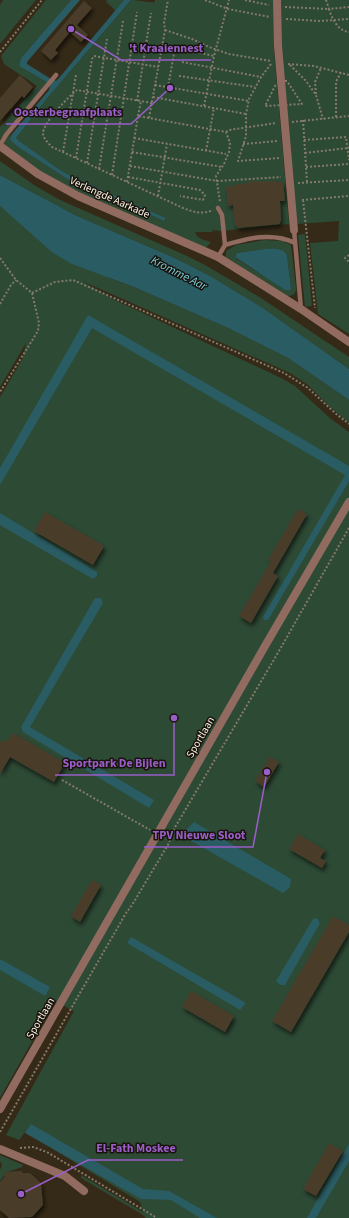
<svg xmlns="http://www.w3.org/2000/svg" width="349" height="1218" viewBox="0 0 349 1218" font-family="'Source Sans 3',sans-serif">
  <style>
    .green { fill: #2d4a35; fill-rule: evenodd }
    .water { fill: #2a5c64 }
    .building { fill: #4a3e2b; filter: url(#shadow) }
    .lines { fill: none; stroke-linecap: round; stroke-linejoin: round }
    .path { stroke: #847a6a; stroke-width: 2; stroke-dasharray: 2 2; stroke-linecap: butt }
    .lane { stroke: #916b5f; stroke-width: 4.5 }
    .street { stroke: #916b5f; stroke-width: 8 }
    .labels { text-anchor: middle; stroke-width: 3; stroke-linejoin: round; paint-order: stroke }
    .street-label { font-size: 11px; fill: #f9f2e6; stroke: #18130b }
    .water-label { font-size: 12px; font-style: italic; fill: #7bd0df; stroke: #18130b }
    .leader { fill: none; stroke: #9a5ec9; stroke-width: 1.5 }
    .callout-dot { fill: #9a5ec9; stroke: #18130b; stroke-width: 1.5 }
    .callout-label { font-size: 12px; text-anchor: middle; font-weight: bold; fill: #9a5ec9; stroke: #18130b; stroke-width: 3; stroke-linejoin: round; paint-order: stroke }
  </style>
  <defs>
    <filter id="shadow"><feDropShadow dx="2" dy="3.5" stdDeviation="2" flood-color="#0009"/></filter>
  </defs>
  <rect width="100%" height="100%" fill="#352a17"/>
  <!-- green -->
  <path class="green" d="M3 0H36L0 44V5Z
    M46 0H71L21 58 19 66 48 83 0 139V127L37 86 4 64 1 56Z
    M107 0H124L116 11 106 2Z
    M131 0C138 0 150 3 155 2V0H349V334L318 314 310 243 338 241 339 221 297 224 274 29V50L289 224 221 231 212 230 213 232H195C197 239 204 240 211 242L206 248 81 193 59 182 40 171 5 145 4 143 7 137 12 134 10 140 18 147 72 182 91 191 166 221V218L73 177 60 170 18 141 16 138 45 101Z
    M0 161 34 185 58 199 187 256 205 265 261 298 349 357V369L263 308 212 277 175 258 77 216 0 175Z
    M0 206 40 240 112 279 134 287 228 328 288 358 349 400V423L329 406 308 385 290 373 82 281 117 301 281 378 295 386 331 419 349 432V1218H146L143 1215 81 1178V1175L143 1212 140 1202 25 1132 19 1140 6 1135 74 1011 55 1001 0 1098V397L22 360 26 343 0 387Z
    M305 234 312 306 305 307 298 235Z
    M264 240 283 241 291 245 296 288C296 294 293 296 287 296L226 257V251L236 245ZM265 249H280L287 255 291 288 261 274 237 259 235 257 237 253Z
    M0 1155 23 1165 22 1167 8 1172 0 1181V1170L2 1165 0 1161Z"/>
  <!-- water -->
  <path class="water" d="M71 0H80L27 62V64L51 79 48 83 19 66 21 58Z
    M124 0H131L45 101 16 138 19 141 60 170 73 177 166 218 165 221 72 182 18 147 10 140 12 134 49 90 50 86 54 80 56 81 59 78Z
    M0 175 77 216 175 258 212 277 263 308 349 369V400L288 358 228 328 134 287 72 264 53 253 0 206Z
    M265 249C274 249 282 247 287 255L291 288 290 290H285L235 257 237 253Z
    M88 315 349 466V481L268 620H264L263 617 345 475 92 328 0 485V468Z
    M0 513 97 572V576L93 579 0 525Z
    M95 598H101L103 603 30 727 154 800 149 808 23 732 21 727Z
    M194 822 291 879 290 887 283 893 186 838 187 829Z
    M317 918 320 923 285 985H280L276 981 313 919Z
    M131 937 246 1003 240 1010 127 943Z
    M0 959 50 987 45 996 0 970Z
    M31 1124 143 1189 169 1191 217 1218H200L171 1200 141 1199 25 1133Z
    M349 1144V1161L316 1218H307Z"/>
  <!-- building -->
  <path class="building" d="M84 1 92 8 77 25 88 35 81 42 70 32 55 50 58 53 51 60 41 51Z
    M20 75 33 87 24 98 22 96 0 121V98Z
    M261 181V182L276 181V182H283L285 201H280L281 221 280 222V224L237 228V226L235 225 233 205 228 206 226 187 233 186V185L248 183V182Z
    M298 509 307 514 273 573 278 576 251 623 239 616 271 561 268 560Z
    M45 512 104 546 93 565 34 531Z
    M13 733 65 763 54 782 10 757 0 774V740L4 743 6 740 8 741Z
    M270 756 279 762 264 787 255 781Z
    M298 834 325 850 320 858 326 861 322 868 289 849Z
    M92 880 101 885 80 922 71 916Z
    M333 916 349 925V932L291 1032 272 1021Z
    M191 991 234 1016 225 1032 182 1007Z
    M329 1143 343 1151 316 1196 303 1189Z
    M22 1171V1173H30L41 1183 43 1205 32 1217 9 1218 0 1210V1182L5 1177 4 1172Z"/>
  <g class="lines">
    <!-- path -->
    <path class="path" d="M205 0 228 9 270 17
      M245 0 269 5
      M326 0 329 9 349 7
      M285 7 329 9C332 19 338 31 349 32
      M286 19 319 21 349 19
      M165 30 192 39 209 47 229 54 271 61
      M162 45 175 48 168 87
      M184 49 214 56
      M0 52 42 0
      M182 62 261 77
      M271 64 261 77 249 99 246 114V136L238 161 280 158
      M288 64 314 66 349 75
      M290 65 306 81 316 95 323 119
      M179 76 255 87
      M281 81H287L302 104 265 106 275 86Z
      M155 85 249 101
      M316 94 315 82 321 68
      M153 97 246 114
      M137 101 151 13
      M152 103 77 90C69 96 42 124 43 134 44 139 48 143 52 147L183 208C193 212 202 215 213 210
      M204 106 214 56 229 0
      M138 116 141 101
      M336 117V82L341 72
      M149 118 165 30 164 23 168 0
      M303 120 307 182
      M292 122 349 116
      M226 132 229 130 276 123
      M134 138 226 154
      M304 140 346 137 349 160
      M243 144 278 141
      M206 151 214 108
      M63 152 76 75
      M132 152 222 167
      M305 153 348 148 349 147
      M76 158 92 59 94 56 158 67
      M87 163 107 39
      M130 166 217 181 281 177
      M306 167 349 164
      M99 169 123 21
      M112 175 137 12
      M128 177 200 190 205 195 203 200 180 196
      M127 182 138 116 226 132 230 143 229 152 224 164 216 176 220 202
      M298 183 349 180
      M158 196 167 144
      M302 200 349 196
      M303 200 315 308
      M349 255 345 258 349 262
      M0 258 16 280 32 293 39 323 38 331 0 392
      M32 293 55 282 73 280 284 373 308 388 335 413 349 424
      M0 304 11 285 16 280
      M62 780 150 830
      M0 1132 126 913 132 905 169 843 174 829 279 651 349 528
      M20 1148 33 1147 47 1152 157 1218"/>
    <!-- lane -->
    <path class="lane" d="M0 145 6 135 56 75
      M218 208 222 215 225 245
      M294 230 301 309
      M218 257 225 245C248 238 273 232 295 243"/>
    <!-- street -->
    <path class="street" d="M277 0 278 46 294 230
      M0 146 38 174 78 196 218 257 301 309 349 342
      M0 1109 265 646 349 502
      M0 1149 65 1176 84 1191"/>
  </g>
  <g class="labels">
    <!-- street labels -->
    <g class="street-label">
      <text transform="translate(110 197) rotate(24)" y="4">Verlengde Aarkade</text>
      <text transform="translate(200 737) rotate(-60)" y="4">Sportlaan</text>
      <text transform="translate(40 1018) rotate(-60)" y="4">Sportlaan</text>
    </g>
    <!-- water labels -->
    <g class="water-label">
      <text transform="translate(179 273) rotate(27)" y="4">Kromme Aar</text>
    </g>
  </g>
  <!-- callouts -->
  <path class="leader" d="M71 29L121 60H211M170 88L131 124H6M174 718L174 775H55M267 772L253 847H144M21 1194L88 1160H183"/>
  <g class="callout-dot">
    <circle cx="71" cy="29" r="4"/>
    <circle cx="170" cy="88" r="4"/>
    <circle cx="174" cy="718" r="4"/>
    <circle cx="267" cy="772" r="4"/>
    <circle cx="21" cy="1194" r="4"/>
  </g>
  <g class="callout-label">
    <text x="166" y="52">'t Kraaiennest</text>
    <text x="68" y="116">Oosterbegraafplaats</text>
    <text x="114" y="767">Sportpark De Bijlen</text>
    <text x="199" y="839">TPV Nieuwe Sloot</text>
    <text x="136" y="1152">El-Fath Moskee</text>
  </g>
</svg>
